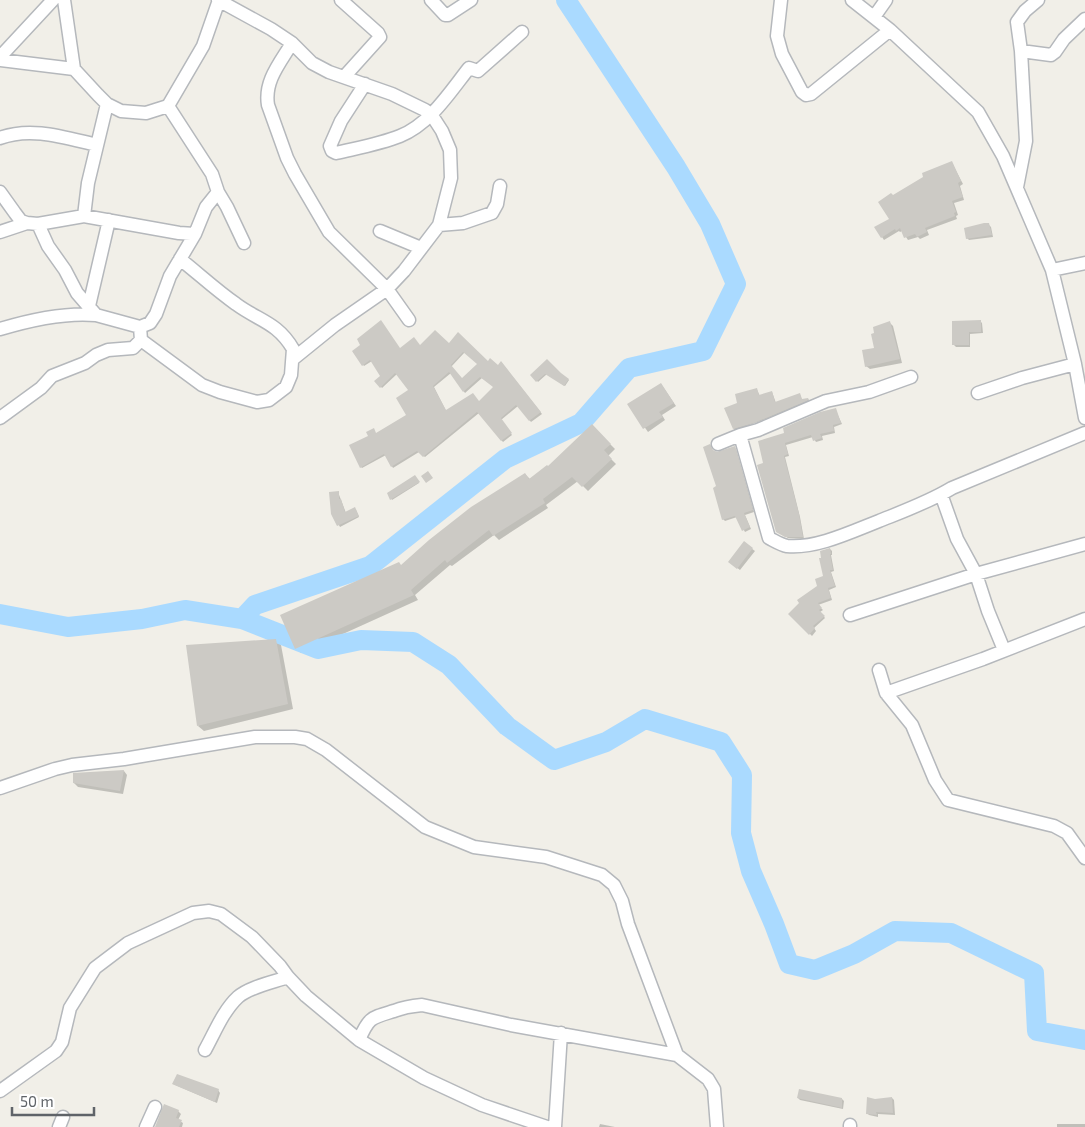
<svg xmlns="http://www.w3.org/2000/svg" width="1085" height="1127" viewBox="0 0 1085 1127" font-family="'Exo 2',sans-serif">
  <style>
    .shadow { fill: #0003; fill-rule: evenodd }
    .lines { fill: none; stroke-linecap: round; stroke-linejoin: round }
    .river { stroke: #aadaff; stroke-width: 20 }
    .building { fill: #cccac5; fill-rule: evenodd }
    .minor-casing { stroke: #b5b8bc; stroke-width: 15 }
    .minor { stroke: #fff; stroke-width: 12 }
  </style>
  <rect width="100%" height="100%" fill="#f1efe8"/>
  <!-- shadow -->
  <path class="shadow" d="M952 163 963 184 960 186 964 200 954 203 958 215 956 216 957 219 927 230 929 235 920 239 918 237 908 240 902 231 900 232 899 231 884 240 882 237 890 219 893 197Z
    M989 225 991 227 993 237 969 240 967 238Z
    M980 321 982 323 983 333 970 334V347H956L954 345Z
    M889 322 893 326 902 363 870 369 866 366Z
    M449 345 498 366 501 362 542 414 531 422 518 406 501 420 512 435 503 442 479 413 425 457 419 452 393 468 386 455 362 468 361 467 370 436 377 434 407 416 410 390 397 374 382 388 376 381 381 376 372 361 364 366 353 352 400 350ZM465 352 479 365 462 379 451 367ZM451 373 465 393 482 378 495 387 479 402 446 411 434 387Z
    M547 360 560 374 569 380 565 386 547 374 538 382 532 375Z
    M661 384 676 406 662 415 665 420 648 432 629 405Z
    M757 390 760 396 772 392 776 403 800 395 802 400 808 399 809 401 766 419 735 430 734 429 739 404Z
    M835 409 842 424 834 427 835 433 822 436 823 440 816 442 813 437 786 445 789 456 785 457 800 517 804 539 788 538 777 532 765 464 786 434Z
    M592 426 615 449 608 456 616 464 588 491 578 481 546 505 548 508 499 540 494 535 452 566 450 565 415 595 418 600 301 653 296 648 402 566 525 474 530 479 548 468Z
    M734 447 736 449 754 512 745 515 751 529 745 532 737 517 725 521 723 519 718 487 714 452 717 453Z
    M416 478 419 483 392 500 388 493Z
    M338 492 346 513 356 510 359 517 340 527 333 514Z
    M744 543 755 551 740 570 732 564Z
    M830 549 832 551V555H831L834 571 831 572 836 587 829 590 832 600 818 605 823 610 820 612 825 618 814 628 816 631 812 636 790 614 818 586 825 577Z
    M276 640 281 645 293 709 204 731 198 726Z
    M124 771 127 775 123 794 78 787 74 783Z
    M173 1084 218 1090 220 1093 217 1103Z
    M798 1098 842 1099 844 1101 843 1109 800 1100Z
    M892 1098 894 1100 895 1115 878 1114V1117L869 1115 867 1113 875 1100Z
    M178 1111 181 1114 178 1120 183 1123 182 1127H156Z
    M600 1124 615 1127H599Z
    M1057 1124H1085V1127H1057Z"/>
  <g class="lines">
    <!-- river -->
    <path class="river" d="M0 614 68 627 142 619 185 610 242 619 318 649 361 640 413 642 449 665 507 726 554 760 606 742 645 719 721 742 742 775 741 833 751 871 774 924 789 964 815 970 854 954 895 931 951 933 1034 973 1037 1031 1085 1040
      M242 619 255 605 370 566 505 459 581 423 629 368 703 351 736 284 710 224 676 167 566 0"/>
  </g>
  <!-- building -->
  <path class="building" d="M952 161 961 181 958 183 963 197 952 201 956 212 954 213 955 216 925 228 927 232 917 237 915 234 904 238 900 228 896 231 895 229 881 238 874 227 889 219 878 202 891 193 893 195 923 177 922 173Z
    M984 223H989L992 235 966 239 964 228Z
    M381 320 400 348 414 337 420 345 435 330 449 343 458 332 488 361 490 358 498 365 501 361 541 412 529 421 516 405 501 418 512 433 501 441 477 412 423 457 417 451 391 467 384 454 360 468 349 445 368 436 366 432 374 428 376 433 406 415 396 398 408 390 395 373 380 388 374 381 380 376 370 360 362 366 352 351 360 345 357 339ZM463 352 477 364 462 378 451 365ZM449 372 463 392 480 377 493 387 479 401 473 393 446 410 433 386Z
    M981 320V332H969V345H952V321Z
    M890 321 900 359 865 367 862 350 874 348 871 334 874 333 873 327Z
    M547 359 561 373 569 379 564 386 545 374 536 382 530 375Z
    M661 383 674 403 659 412 663 417 643 429 627 404Z
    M757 388 759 395 772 391 775 402 800 393 802 399 808 398 809 400 754 423 733 429 724 408 737 403 735 394Z
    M836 408 841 423 833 425 834 431 820 434 822 438 813 441 811 435 785 443 788 454 784 456 799 514 803 537H785L776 532 757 465 763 463 758 441 784 433 783 428 820 412Z
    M592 424 611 444 604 450 612 459 582 487 572 477 543 499 545 503 493 536 489 530 447 563 445 560 411 590 414 595 295 649 280 615 399 562 401 565 429 540 471 507 525 473 529 479 547 465 548 466Z
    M710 444 713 450 717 452 735 446 753 510 744 513 750 527 742 531 735 516 722 520 713 488 716 486 703 447Z
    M428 471 433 478 426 483 421 476Z
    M415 475 420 482 390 500 387 493Z
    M339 491V499H341L345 512 355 507 359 516 337 526 331 514 329 492Z
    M744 541 753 548 737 569 728 562Z
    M830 548 831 554H830L833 570H830L835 586 828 588 831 598 818 603 822 608 819 610 825 616 813 626 815 628 809 635 788 614 799 603 797 600 817 586 815 579 823 576 819 558H821L820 551Z
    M276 639 288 704 197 726 186 645Z
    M124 770 120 791 73 783V773Z
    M177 1074 219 1089 215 1102 172 1084Z
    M799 1089 842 1098V1108L797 1098Z
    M867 1097 875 1099 892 1097 893 1113 876 1112 877 1115 866 1114Z
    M164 1104 179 1110 176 1118 182 1120 179 1127H155Z"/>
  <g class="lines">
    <defs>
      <path id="minor" d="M64 0 74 69 98 95 107 104 121 111 146 113 168 106 203 46 219 0
        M218 0 271 29 292 43 312 63 329 72 392 94 425 110 431 114 442 131 450 150 451 178 439 225 404 271 387 289 335 325 293 359
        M341 0 378 33 380 37 344 77
        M431 0 445 15H448L471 0
        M781 0 777 36 782 54 802 92 806 95 811 94 890 30
        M852 0 890 30 978 112 1003 156 1052 270 1075 364 1085 418
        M874 17 886 0
        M292 43C280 63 264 81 268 105L287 158 295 174 329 232 387 289 409 320
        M1021 51 1051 55 1055 52 1064 39 1085 19
        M0 57 53 0
        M0 60 74 69
        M365 84 341 121 330 146 332 151 336 153C357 148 380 144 400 136 430 124 450 92 469 68L478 71 522 32
        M168 106 212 174 218 192 227 207 244 243
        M0 138C31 126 66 138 97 145
        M1017 187 1026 141 1021 51 1017 22 1025 11 1038 0
        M0 192 15 213 21 221 27 223 38 224 84 216 179 233 195 234
        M84 216 88 183 107 104
        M38 224 48 246 65 270 77 293 96 315 140 327 150 323 156 314 170 276 195 234 206 207 218 192
        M439 225 463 223 492 213 497 204 500 186
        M380 231 421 248
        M0 232 27 223
        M1052 270 1085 263
        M89 306 109 220
        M140 327 141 340 202 385 220 392 257 402 269 400 286 387 291 375 293 349C277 322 259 321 236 304 216 290 199 274 180 259
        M0 329C30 320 64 312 96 315
        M978 393 1022 378 1075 364
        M0 418 41 388 52 376 85 363 96 355 108 350 133 348 141 340
        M740 435 769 538C775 541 781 545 787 546 816 549 853 531 879 521 904 511 929 502 952 488L1085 433
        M718 444 740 435 758 430 826 401 869 392 911 377
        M941 494 957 539 976 574 988 611 1004 650
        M850 615 976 574 1085 544
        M879 670 886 693 983 659 1085 619
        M886 693 912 725 935 780 948 800 1054 826 1067 833 1085 858
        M0 788 55 769 72 765 124 759 255 737H295L307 739 326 750 425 827 474 847 546 857 602 875 614 885 622 901 628 924 677 1055 708 1079 714 1089 717 1127
        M359 1040C369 1017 371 1018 394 1011 404 1007 411 1006 422 1005L511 1025 677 1055
        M205 1050C215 1032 223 1011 238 997 249 987 274 982 288 977
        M0 1091 56 1051 62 1042 70 1008 95 968 128 943 193 913 209 911 221 914 252 937 280 966 288 977 306 996 359 1040 424 1078 482 1105 547 1127
        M59 1127 63 1117
        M146 1127 155 1107
        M555 1127 561 1033
        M850 1127V1125"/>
    </defs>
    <!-- minor casing -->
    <use href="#minor" class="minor-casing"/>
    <!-- minor -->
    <use href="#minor" class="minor"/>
  </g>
  <!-- scale -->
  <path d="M12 1107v8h82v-8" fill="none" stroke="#5f6368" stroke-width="2.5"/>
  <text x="20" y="1107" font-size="15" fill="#5f6368" stroke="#ffffff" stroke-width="4" paint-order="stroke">50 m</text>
</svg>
